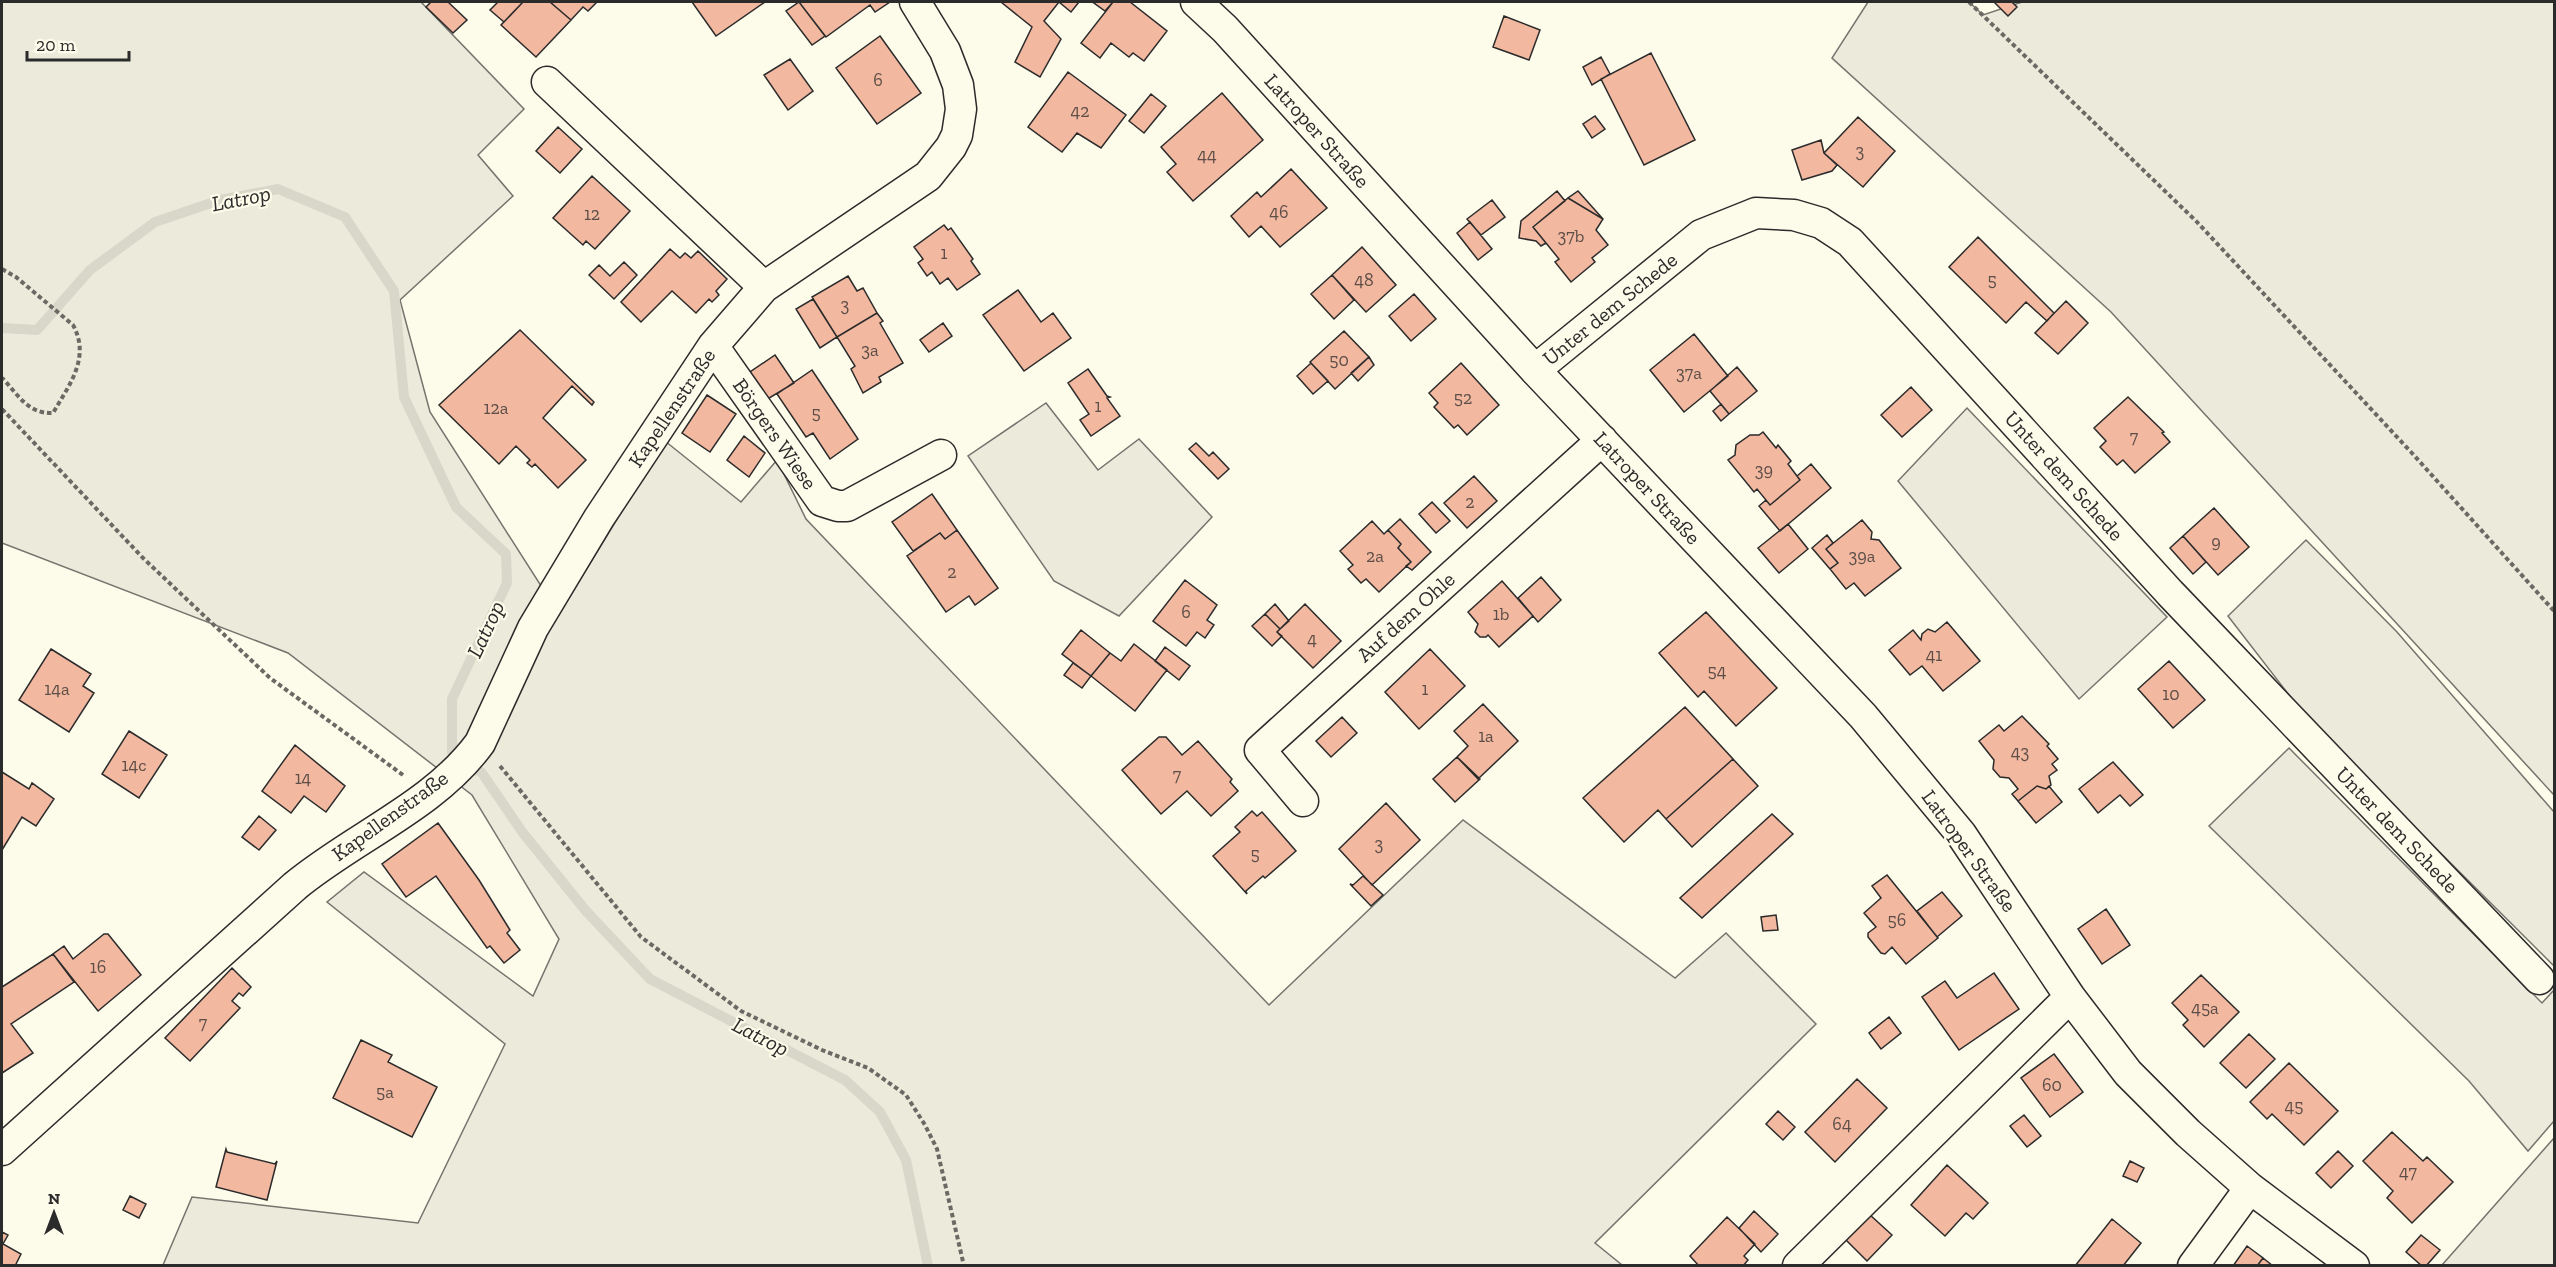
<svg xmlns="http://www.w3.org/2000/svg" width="2556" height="1267" viewBox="0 0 2556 1267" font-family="'Zilla Slab',serif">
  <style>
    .green { fill: #ecebdb; stroke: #74746e; stroke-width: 1.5 }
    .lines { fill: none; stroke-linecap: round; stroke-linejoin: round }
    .stream { stroke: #d8d7c9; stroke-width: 10 }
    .building { fill: #f2b8a0; stroke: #2b2b2b; stroke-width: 1.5 }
    .minor-casing { stroke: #2b2b2b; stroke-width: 33 }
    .path { stroke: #6a6964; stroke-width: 4; stroke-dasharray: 4.5 3; stroke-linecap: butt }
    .minor { stroke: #fdfbea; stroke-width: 30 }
    .labels { text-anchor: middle; stroke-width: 4.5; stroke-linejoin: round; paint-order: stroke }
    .number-label { font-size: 18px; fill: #5d4e48 }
    .street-label { font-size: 21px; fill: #2b2b2b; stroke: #fdfbea }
    .water-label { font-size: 22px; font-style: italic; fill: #2b2b2b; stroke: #fdfbea }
  </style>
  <rect width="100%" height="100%" fill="#fdfbea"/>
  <!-- green -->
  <path class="green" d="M2 2H421L524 109 478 155 513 196 400 300 430 412 559 614 665 441 741 502 777 460 806 519 1269 1005 1463 820 1675 978 1726 933 1816 1024 1595 1243 1622 1265H163L192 1197 418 1223 505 1044 327 902 364 872 533 996 559 939 472 795 288 653 2 543Z
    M1868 2H1969L1983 15 2022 2H2554V795L2111 312 1832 58Z
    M1046 403 1098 470 1139 439 1212 517 1119 616 1054 581 968 456Z
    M1967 408 2167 617 2079 699 1898 481Z
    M2306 540 2397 632 2554 812V966L2313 726 2228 616Z
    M2289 748 2542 1003 2554 990V1121L2528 1151 2469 1081 2209 826Z
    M2554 1138V1265H2442Z"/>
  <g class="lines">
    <!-- stream -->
    <path class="stream" d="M2 328 37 330 90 270 155 222 220 200 278 189 345 217 394 291 404 397 456 507 506 554 507 583 452 699V752L482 773 523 833 586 911 650 979 845 1080 880 1112 906 1160 928 1266"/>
  </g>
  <!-- building -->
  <path class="building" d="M431 2H448L467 20 453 33 426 7Z
    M498 2H523L504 22 490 10Z
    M523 2H550L571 20 536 57 501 25Z
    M550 2H597L588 11 583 7 571 20Z
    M692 2H765L716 36Z
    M799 2H890L875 12 870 5 826 37Z
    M799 2 825 36 812 45 786 11Z
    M1001 2H1059L1044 21 1061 39 1040 77 1015 62 1032 27Z
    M1059 2H1079L1071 12Z
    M1096 2H1113L1105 11 1094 3Z
    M1113 2H1130L1167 31 1144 61 1133 53 1129 57 1111 43 1100 58 1081 43Z
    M1994 2H2012L2017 7 2008 16Z
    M1504 16 1540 30 1529 60 1493 47Z
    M880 36 921 93 877 124 836 68Z
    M1651 53 1695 140 1644 165 1601 79Z
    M1601 57 1610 74 1592 85 1583 67Z
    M790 59 813 91 788 110 764 75Z
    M1068 72 1126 115 1101 148 1077 133 1062 152 1028 127Z
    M1222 93 1263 140 1193 201 1167 172 1176 164 1161 147Z
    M1151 94 1166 106 1144 133 1129 121Z
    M1595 116 1605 129 1592 138 1583 124Z
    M1858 117 1895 151 1863 187 1824 153Z
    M558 127 582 149 560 173 536 151Z
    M1821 140 1824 153 1837 165 1832 171 1802 180 1792 150Z
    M1291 169 1327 208 1280 247 1261 226 1249 237 1231 216 1257 192 1261 197Z
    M592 176 630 211 595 249 586 241 583 245 553 218Z
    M1557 191 1565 201 1533 227 1546 243 1541 246 1536 241 1519 238 1521 221Z
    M1578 191 1603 219 1568 198Z
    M1568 198 1603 219 1596 230 1608 245 1592 258 1595 262 1571 282 1555 262 1559 259 1533 227Z
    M1492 200 1505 217 1481 235 1467 219Z
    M1470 222 1492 249 1478 260 1457 233Z
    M944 225 948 230 951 228 973 259 971 261 980 274 957 290 948 278 940 284 932 272 927 276 918 263 923 259 914 247Z
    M1978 237 2054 313 2047 321 2026 302 2006 323 1949 267Z
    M1362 247 1396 285 1366 312 1332 275Z
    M670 249 680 258 685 253 691 258 698 251 727 279 716 291 719 295 712 302 709 299 696 313 672 291 641 322 621 302Z
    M624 262 637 275 614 299 589 275 599 265 610 276Z
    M1332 275 1354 300 1334 319 1311 294Z
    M848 276 857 291 863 288 877 313 837 337 812 297Z
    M1018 290 1041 322 1053 313 1071 338 1024 371 983 315Z
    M1414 294 1436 319 1411 341 1389 316Z
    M813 299 837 337 820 348 796 309Z
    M2066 301 2088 323 2058 354 2035 333Z
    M877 313 883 321 880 323 903 363 879 377 881 382 863 393 851 369 855 366 837 337Z
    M943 323 952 336 929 352 920 340Z
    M520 330 594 402 592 405 572 386 543 418 586 460 558 488 535 464 532 467 527 463 530 460 516 446 499 464 439 405Z
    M1344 331 1369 357 1335 389 1310 362Z
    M1694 334 1728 376 1684 412 1650 370Z
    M775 355 794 383 766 400 747 374Z
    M1369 357 1374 365 1358 381 1351 373Z
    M1311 363 1328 381 1313 394 1297 376Z
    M1461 363 1499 405 1467 435 1458 425 1454 428 1434 407 1438 403 1429 393Z
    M1737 367 1757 391 1729 414 1710 391Z
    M1088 369 1107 396 1110 397 1107 398 1120 416 1091 436 1080 420 1089 414 1068 383Z
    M812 370 858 439 830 459 813 433 806 437 777 394Z
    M1911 387 1932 410 1902 437 1881 415Z
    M707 395 736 414 710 452 682 433Z
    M2128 397 2164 432 2162 433 2170 442 2135 473 2123 460 2117 465 2100 447 2106 441 2094 428Z
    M1721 404 1729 414 1721 421 1713 411Z
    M1763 432 1776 448 1778 445 1791 461 1788 464 1800 480 1770 505 1757 489 1754 492 1728 460 1735 455 1736 445 1750 435H1759Z
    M744 436 765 453 749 477 727 460Z
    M1196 443 1209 456 1213 452 1229 469 1218 479 1189 449Z
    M1811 464 1831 488 1780 531 1759 506 1766 500 1770 505 1800 480 1797 476Z
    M1474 476 1497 501 1467 528 1444 503Z
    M932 494 957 530 945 539 940 533 913 551 892 522Z
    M1432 502 1450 521 1436 533 1419 514Z
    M2214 508 2249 547 2218 575 2183 536Z
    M1400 519 1431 552 1412 570 1406 566 1411 562 1398 548 1401 544 1388 530Z
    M1862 520 1872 532 1871 539 1879 540 1901 568 1865 596 1854 583 1846 589 1830 569 1838 563 1826 549Z
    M1372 521 1384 534 1388 530 1401 544 1398 548 1411 562 1379 592 1366 579 1361 583 1348 569 1353 565 1340 551Z
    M1788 524 1808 549 1779 573 1758 548Z
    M957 530 998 588 975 605 969 596 946 612 907 556 940 533 945 539Z
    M1827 535 1833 543 1826 549 1838 563 1830 569 1812 548Z
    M2183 536 2206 562 2193 574 2170 548Z
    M1541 577 1561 600 1538 622 1518 598Z
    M1185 580 1217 605 1207 620 1214 625 1205 638 1197 632 1186 646 1153 621Z
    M1502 581 1533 616 1499 647 1488 635 1486 637H1480L1475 632 1478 624 1468 612Z
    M1275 604 1289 621 1280 629 1265 614Z
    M1305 604 1341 641 1313 668 1277 632Z
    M1706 612 1777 688 1736 726 1704 691 1698 697 1659 653Z
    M1265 614 1280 629 1277 632 1282 636 1272 646 1252 626Z
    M1947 622 1980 661 1943 691 1922 666 1910 675 1889 650 1913 630 1921 640 1922 634 1928 629 1935 632Z
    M1081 630 1110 653 1091 676 1062 654Z
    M1134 644 1167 670 1135 711 1091 676 1110 653 1121 661Z
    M1165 647 1190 666 1179 680 1155 661Z
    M51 649 91 674 83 686 94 693 69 732 19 700Z
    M1430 649 1465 686 1419 729 1385 692Z
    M2169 661 2205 700 2173 728 2138 689Z
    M1073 663 1091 676 1082 688 1064 675Z
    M1483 704 1518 741 1478 779 1457 757 1468 746 1454 731Z
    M1685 707 1733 759 1666 819 1658 810 1624 842 1583 798Z
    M2022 716 2049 744 2047 746 2058 759 2052 764 2057 770 2049 776 2051 785 2046 789 2037 786 2018 801 2012 794 2018 789 2009 778 2000 777 1993 769 1994 760 1979 741 1999 725 2004 731Z
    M1342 717 1357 733 1331 757 1316 741Z
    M129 731 167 755 139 798 102 774Z
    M1159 737H1166L1182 755 1198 741 1232 779 1230 782 1238 791 1211 816 1187 791 1161 814 1122 770Z
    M295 745 345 786 326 812 304 796 291 813 262 791Z
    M1457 757 1480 779 1455 802 1433 779Z
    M1733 759 1758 786 1692 847 1666 819Z
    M2113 762 2143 795 2130 806 2120 795 2098 813 2079 789Z
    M2 772 29 789 32 783 54 799 36 826 22 817 2 850Z
    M2037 786 2046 789 2049 786 2062 802 2036 823 2018 801Z
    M1386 803 1420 840 1372 885 1339 849Z
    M1252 811 1257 816 1262 812 1296 851 1265 878 1263 876 1246 891 1247 894 1213 856 1240 832 1235 827Z
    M1772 814 1793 834 1702 918 1680 898Z
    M259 816 276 830 259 850 242 837Z
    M438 823 479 880 510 930 507 933 520 950 504 963 490 946 487 948 436 876 406 897 382 864Z
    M1887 875 1938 938 1906 964 1892 947 1885 954 1881 953 1868 937V933L1876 927 1864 913 1881 898 1872 886Z
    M1363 876 1383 895 1371 906 1350 884 1353 885Z
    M1942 892 1962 916 1937 937 1917 911Z
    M2106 909 2130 945 2102 964 2078 929Z
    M1776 915 1778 930 1763 931 1761 917Z
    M104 934H108L141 975 98 1011 53 954 64 946 73 959Z
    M53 954 74 982 11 1024 33 1053 2 1073V987Z
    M232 968 251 987 243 996 239 993 232 1001 240 1008 190 1061 165 1038Z
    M1994 973 2019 1009 1959 1050 1922 997 1945 981 1957 998Z
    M2201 975 2239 1012 2204 1047 2183 1025 2188 1020 2172 1003Z
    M1889 1017 1901 1033 1881 1049 1869 1033Z
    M2249 1034 2275 1059 2246 1088 2220 1063Z
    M361 1040 392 1055 388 1062 437 1087 412 1137 333 1098Z
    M2054 1054 2083 1092 2050 1117 2021 1078Z
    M2289 1063 2338 1111 2304 1145 2272 1114 2267 1119 2250 1102Z
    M1857 1079 1887 1108 1835 1162 1805 1132Z
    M1778 1111 1795 1127 1783 1140 1766 1124Z
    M2024 1115 2041 1136 2027 1147 2010 1126Z
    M2392 1132 2423 1161 2427 1157 2453 1182 2412 1223 2387 1198 2393 1191 2363 1161Z
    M226 1149 227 1152 275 1164 277 1161 267 1200 216 1187Z
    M2338 1151 2353 1166 2331 1188 2316 1173Z
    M2130 1161 2144 1168 2137 1182 2123 1176Z
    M1947 1165 1988 1203 1973 1219 1966 1213 1945 1236 1911 1205Z
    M130 1196 146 1204 139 1218 123 1210Z
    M1754 1211 1778 1234 1761 1252 1739 1228Z
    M1869 1214 1892 1235 1867 1261 1845 1239Z
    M1727 1217 1755 1244 1744 1256 1748 1260 1743 1266H1699L1690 1256Z
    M2112 1219 2141 1243 2123 1266H2075Z
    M2 1232 8 1235 3 1244 21 1254 15 1266H2Z
    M2421 1235 2440 1250 2426 1266H2422L2406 1252Z
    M2247 1246 2263 1258 2257 1266H2233Z
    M2263 1258 2273 1266H2257Z"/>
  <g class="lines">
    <defs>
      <path id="minor" d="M1196 2 1225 29 1535 370 1863 716 1961 834 2070 997 2128 1073 2188 1133 2250 1188 2354 1266
        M547 82 764 287
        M713 346 822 501 838 506H847L941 455
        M1535 370 1701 235 1756 213 1794 215 1821 223 1850 242 2170 593 2539 979
        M1303 801 1260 750 1602 440
        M2 1150 295 886C354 837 434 806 480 743L533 628 599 518 713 346 764 287 928 176 951 147 957 135 961 109 958 85 945 51 915 2
        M1798 1266 2070 997
        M2193 1266 2250 1188"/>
    </defs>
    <!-- minor casing -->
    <use href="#minor" class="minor-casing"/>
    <!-- path -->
    <path class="path" d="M1969 2 2196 221 2411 452 2554 611
      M2 269 16 277 73 325C91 358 69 385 53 413 27 414 18 394 2 378
      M2 409 143 558 270 678 403 775
      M500 766 641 937 741 1011 822 1050 868 1068 906 1095 925 1125 937 1149 964 1266"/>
    <!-- minor -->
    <use href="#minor" class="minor"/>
  </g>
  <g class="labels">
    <!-- number labels -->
    <g class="number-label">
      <text x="878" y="86">6</text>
      <text x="1080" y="117">42</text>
      <text x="1860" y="157">3</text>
      <text x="1207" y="161">44</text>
      <text x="1279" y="218">46</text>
      <text x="592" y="220">12</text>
      <text x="1571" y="242">37b</text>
      <text x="944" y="259">1</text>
      <text x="1364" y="286">48</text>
      <text x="1992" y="286">5</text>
      <text x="845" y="311">3</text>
      <text x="870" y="356">3a</text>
      <text x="1339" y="366">50</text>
      <text x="1689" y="379">37a</text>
      <text x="1463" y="404">52</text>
      <text x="1098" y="412">1</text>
      <text x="496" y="414">12a</text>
      <text x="816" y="419">5</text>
      <text x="2134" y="443">7</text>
      <text x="1764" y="476">39</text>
      <text x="1470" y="508">2</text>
      <text x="2216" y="548">9</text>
      <text x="1375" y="562">2a</text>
      <text x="1862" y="562">39a</text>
      <text x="952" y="578">2</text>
      <text x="1186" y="618">6</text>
      <text x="1501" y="620">1b</text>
      <text x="1312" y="645">4</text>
      <text x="1934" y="661">41</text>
      <text x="1717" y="677">54</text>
      <text x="57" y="695">14a</text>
      <text x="1425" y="695">1</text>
      <text x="2171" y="700">10</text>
      <text x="1486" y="742">1a</text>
      <text x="2020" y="758">43</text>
      <text x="134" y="771">14c</text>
      <text x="1177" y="781">7</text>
      <text x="303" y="784">14</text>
      <text x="1379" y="850">3</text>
      <text x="1255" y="860">5</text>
      <text x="1897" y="926">56</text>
      <text x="98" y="973">16</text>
      <text x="2205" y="1014">45a</text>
      <text x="203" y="1029">7</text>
      <text x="2052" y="1091">60</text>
      <text x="385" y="1098">5a</text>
      <text x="2294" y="1112">45</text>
      <text x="1842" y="1130">64</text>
      <text x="2408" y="1178">47</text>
    </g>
    <!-- street labels -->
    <g class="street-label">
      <text transform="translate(1317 131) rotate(48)" y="7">Latroper Straße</text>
      <text transform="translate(1610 309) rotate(-39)" y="7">Unter dem Schede</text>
      <text transform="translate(672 408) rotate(-56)" y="7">Kapellenstraße</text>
      <text transform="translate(775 434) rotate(55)" y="7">Börgers Wiese</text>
      <text transform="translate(2064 476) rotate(48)" y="7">Unter dem Schede</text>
      <text transform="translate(1647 488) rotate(47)" y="7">Latroper Straße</text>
      <text transform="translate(1406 617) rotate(-42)" y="7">Auf dem Ohle</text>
      <text transform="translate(390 816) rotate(-36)" y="7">Kapellenstraße</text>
      <text transform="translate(2397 830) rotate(46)" y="7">Unter dem Schede</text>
      <text transform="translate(1969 851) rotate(54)" y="7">Latroper Straße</text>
    </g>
    <!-- water labels -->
    <g class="water-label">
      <text transform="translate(241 198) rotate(-11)" y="8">Latrop</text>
      <text transform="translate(485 629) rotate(-65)" y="8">Latrop</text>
      <text transform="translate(761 1036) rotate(27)" y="8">Latrop</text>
    </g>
  </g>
  <!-- border -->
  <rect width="2556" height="1267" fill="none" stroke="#2b2b2b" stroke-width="6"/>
  <!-- north arrow -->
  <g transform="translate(54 1213)" stroke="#fdfbea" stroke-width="4.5" paint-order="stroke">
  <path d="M0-4.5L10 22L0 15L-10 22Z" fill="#2b2b2b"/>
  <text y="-9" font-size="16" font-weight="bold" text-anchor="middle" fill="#2b2b2b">N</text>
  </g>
  <!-- scale -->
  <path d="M27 51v9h102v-9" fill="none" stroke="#2b2b2b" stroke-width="3"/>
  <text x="36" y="51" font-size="18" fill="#2b2b2b" stroke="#fdfbea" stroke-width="4.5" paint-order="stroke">20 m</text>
</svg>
